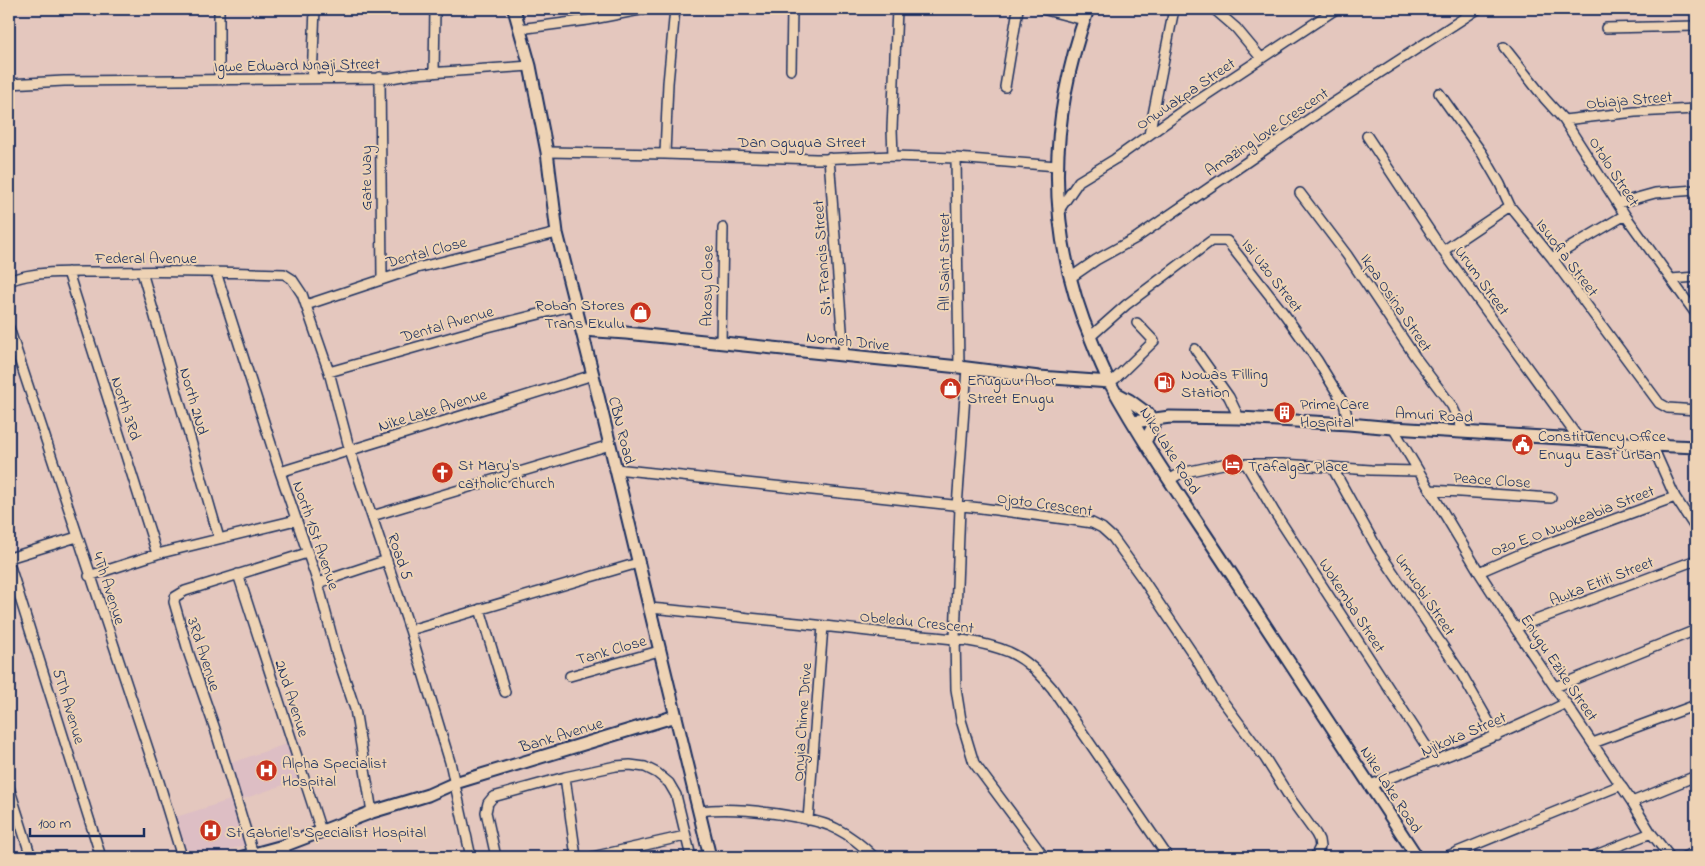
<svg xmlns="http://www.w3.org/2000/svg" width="1705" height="866" viewBox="0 0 1705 866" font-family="'Indie Flower',sans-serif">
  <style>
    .built { fill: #ddbec4 }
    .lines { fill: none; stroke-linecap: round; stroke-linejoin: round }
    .minor-casing { stroke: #1b2f5e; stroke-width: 12 }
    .major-casing { stroke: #1b2f5e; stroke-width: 15 }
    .minor { stroke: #eed3b5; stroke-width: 9 }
    .major { stroke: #eed3b5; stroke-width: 11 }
    .labels { text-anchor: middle; stroke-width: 4; stroke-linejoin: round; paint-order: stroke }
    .street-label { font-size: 16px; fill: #1b2f5e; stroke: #eed3b5 }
    .poi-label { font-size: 16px; fill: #1b2f5e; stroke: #eed3b5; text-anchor: start }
  </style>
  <rect width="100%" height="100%" fill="#e4c7be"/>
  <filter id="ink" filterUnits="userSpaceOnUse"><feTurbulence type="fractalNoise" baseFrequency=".02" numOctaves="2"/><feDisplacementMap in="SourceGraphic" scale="10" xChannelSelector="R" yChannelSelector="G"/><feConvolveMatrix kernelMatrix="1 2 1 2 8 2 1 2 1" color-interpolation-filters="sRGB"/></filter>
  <g filter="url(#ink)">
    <!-- built -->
    <path class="built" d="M286 744 301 779 243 799 231 763Z
      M230 800 245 845 204 857H189L176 817Z"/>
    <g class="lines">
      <defs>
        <path id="minor" d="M1042 9 1084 20
          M1214 9 1236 28 1261 58
          M1606 28 1696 26
          M519 29 588 20 645 9
          M1504 47 1545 99 1564 120 1625 215 1696 314
          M791 70 792 9
          M434 73 435 9
          M380 77 382 278
          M312 78 315 9
          M219 80V9
          M9 84 64 81 391 78 414 74 530 66
          M1005 87 1018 9
          M1439 93 1482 153 1500 184 1510 206 1552 258 1659 403 1668 408 1696 410
          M1564 120 1635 112 1696 109
          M1149 135 1174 9
          M1367 136 1443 251 1579 439
          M547 152 665 154 816 159 893 156 956 158 1057 166
          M665 154 668 83 675 9
          M893 156 892 129 897 9
          M829 158 844 356
          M956 158 959 367
          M1300 193 1347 255 1416 358 1452 406 1464 432
          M1619 203 1655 193 1696 190
          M1059 210 1079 181 1115 159 1188 107 1336 9
          M1443 251 1510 206
          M1552 258 1625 215
          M68 272 157 554
          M142 272 219 538
          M216 272 280 472 318 583 336 652 355 709 372 812
          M1070 278 1096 260 1136 238 1327 107 1478 9
          M1671 279 1696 277
          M9 281C35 270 79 272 107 272 166 271 225 272 284 274L292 279 302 294 329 372 350 451 410 630 450 762 471 857
          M306 305 417 268 557 233
          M9 328 159 782 182 857
          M1090 337 1126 305 1211 241H1227L1285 315 1317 360 1344 404 1349 424
          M721 343 723 228
          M1195 349 1229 397 1239 418
          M329 372 480 329 575 305
          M1110 382 1116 378 1154 341 1137 323
          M1393 428 1479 572 1515 628 1632 802 1651 833 1670 857
          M1652 445 1675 497 1696 529
          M1246 464 1275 513 1436 761
          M1332 467 1378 550 1461 673 1497 736
          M616 469 981 508 1072 520 1092 523 1102 528 1113 538 1142 578 1195 657 1213 688 1265 758 1292 801 1316 834 1319 840 1320 847 1315 857
          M280 472 593 375
          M1169 480 1181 473 1223 464H1283L1371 470 1418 471
          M1431 490 1551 498
          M957 507 967 368
          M960 507 955 638 956 689 961 720 974 763 1044 857
          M372 516 610 445
          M9 558 77 537
          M9 563 101 857
          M1479 572 1530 550 1675 497
          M238 574 321 831
          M89 576 157 554 296 520
          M318 583 387 560
          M649 608C728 615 807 624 886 633 928 638 969 636 1009 652 1027 660 1040 674 1052 688L1168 857
          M480 609 505 692
          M1515 628 1696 560
          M410 630 638 563
          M570 676 659 651
          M1555 687 1696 630
          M1593 743 1696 705
          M565 777 576 857
          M1370 785C1437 761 1502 735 1566 703
          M9 787 31 857
          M1632 802 1696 776
          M699 811C732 807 764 811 796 817 810 820 824 822 837 829 851 836 863 846 874 857
          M808 820 823 626
          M283 846 287 857
          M253 854 215 729 189 654 174 602 175 597 185 591 307 553
          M496 857 486 812 488 803 493 797 565 777 616 766 630 765 645 767 657 773 669 783 676 795 691 857
          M592 857 685 836
          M1445 857 1621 785
          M1591 857 1651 833
          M1684 857 1696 852"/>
        <path id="major" d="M514 9 530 66 547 152 557 233 593 375 710 857
          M1088 9C1048 121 1045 234 1093 344 1098 357 1104 371 1110 383 1148 452 1194 516 1236 581 1296 673 1357 765 1417 857
          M582 330 626 333 959 367 1039 377 1110 382
          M1116 393 1129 400 1148 414
          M1133 422 1170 417 1239 418 1349 424 1393 428 1579 439 1652 445 1696 447
          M1145 442 1156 420
          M243 857 283 846 372 812 428 795 455 783 676 716"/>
      </defs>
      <!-- minor casing -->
      <use href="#minor" class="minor-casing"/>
      <!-- major casing -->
      <use href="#major" class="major-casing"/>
      <!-- minor -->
      <use href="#minor" class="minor"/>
      <!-- major -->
      <use href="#major" class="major"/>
    </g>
  </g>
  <!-- icons -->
  <defs>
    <symbol id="shop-disc" viewBox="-11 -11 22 22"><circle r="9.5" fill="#c8321e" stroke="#eed3b5"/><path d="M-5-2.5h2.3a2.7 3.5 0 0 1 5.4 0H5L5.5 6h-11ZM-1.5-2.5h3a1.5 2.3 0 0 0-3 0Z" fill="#fff"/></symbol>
    <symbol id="fuel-disc" viewBox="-11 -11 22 22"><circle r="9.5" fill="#c8321e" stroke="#eed3b5"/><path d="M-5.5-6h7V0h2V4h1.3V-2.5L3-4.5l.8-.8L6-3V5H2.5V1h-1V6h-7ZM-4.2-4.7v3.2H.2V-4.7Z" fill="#fff"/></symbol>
    <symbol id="building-disc" viewBox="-11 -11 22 22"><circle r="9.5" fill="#c8321e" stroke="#eed3b5"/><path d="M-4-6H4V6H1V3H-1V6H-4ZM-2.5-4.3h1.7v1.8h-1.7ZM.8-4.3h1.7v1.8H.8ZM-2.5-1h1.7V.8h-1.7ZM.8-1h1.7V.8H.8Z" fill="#fff"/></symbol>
    <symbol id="civic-disc" viewBox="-11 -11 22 22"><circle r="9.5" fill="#c8321e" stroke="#eed3b5"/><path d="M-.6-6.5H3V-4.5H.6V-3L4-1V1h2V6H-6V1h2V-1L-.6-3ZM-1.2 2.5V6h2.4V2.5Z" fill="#fff"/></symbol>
    <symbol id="hotel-disc" viewBox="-11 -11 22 22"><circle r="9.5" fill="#c8321e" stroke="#eed3b5"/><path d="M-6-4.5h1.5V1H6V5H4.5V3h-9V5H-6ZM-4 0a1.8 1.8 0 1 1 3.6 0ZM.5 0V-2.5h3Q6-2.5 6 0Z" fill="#fff"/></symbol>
    <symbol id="church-disc" viewBox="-11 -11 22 22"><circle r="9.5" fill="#c8321e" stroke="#eed3b5"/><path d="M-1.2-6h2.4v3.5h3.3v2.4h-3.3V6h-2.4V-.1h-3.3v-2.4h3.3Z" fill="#fff"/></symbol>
    <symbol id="hospital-disc" viewBox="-11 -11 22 22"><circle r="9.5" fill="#c8321e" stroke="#eed3b5"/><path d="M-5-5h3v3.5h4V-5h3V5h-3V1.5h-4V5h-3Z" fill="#fff"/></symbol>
  </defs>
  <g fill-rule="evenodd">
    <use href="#shop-disc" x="628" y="300" width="25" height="25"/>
    <use href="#fuel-disc" x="1152" y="370" width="25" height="25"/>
    <use href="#shop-disc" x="938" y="376" width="25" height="25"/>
    <use href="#building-disc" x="1272" y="400" width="25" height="25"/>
    <use href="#civic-disc" x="1510" y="432" width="25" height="25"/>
    <use href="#hotel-disc" x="1220" y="452" width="25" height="25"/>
    <use href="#church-disc" x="430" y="460" width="25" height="25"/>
    <use href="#hospital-disc" x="254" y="758" width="25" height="25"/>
    <use href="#hospital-disc" x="198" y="818" width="25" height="25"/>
  </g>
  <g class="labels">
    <!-- street labels -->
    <g class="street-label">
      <text transform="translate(297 64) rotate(-1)" y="6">Igwe Edward Nnaji Street</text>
      <text transform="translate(1185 93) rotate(-34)" y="6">Onwuakpa Street</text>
      <text transform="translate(1629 99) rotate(-5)" y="6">Obiaja Street</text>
      <text transform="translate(1266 131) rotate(-34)" y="6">Amazing love Crescent</text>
      <text x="802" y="147">Dan Ogugua Street</text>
      <text transform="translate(1615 171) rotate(57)" y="6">Otolo Street</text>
      <text transform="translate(365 178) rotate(-90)" y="6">Gate Way</text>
      <text transform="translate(426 251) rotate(-15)" y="6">Dental Close</text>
      <text x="146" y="263">Federal Avenue</text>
      <text transform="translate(1568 257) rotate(53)" y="6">Isuofia Street</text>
      <text transform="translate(821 258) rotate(-94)" y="6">St. Francis Street</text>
      <text transform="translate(943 262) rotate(-90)" y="6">All Saint Street</text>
      <text transform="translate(1273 275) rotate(52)" y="6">Isi Uzo Street</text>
      <text transform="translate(1483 280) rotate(54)" y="6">Urum Street</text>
      <text transform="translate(706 286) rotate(-89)" y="6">Akosy Close</text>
      <text transform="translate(1397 302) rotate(56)" y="6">Ikpa Osina Street</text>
      <text transform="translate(447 323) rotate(-16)" y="6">Dental Avenue</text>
      <text transform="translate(848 340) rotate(6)" y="6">Nomeh Drive</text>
      <text transform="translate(195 401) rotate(74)" y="6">North 2Nd</text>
      <text transform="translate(127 408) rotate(72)" y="6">North 3Rd</text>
      <text transform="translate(432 409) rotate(-17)" y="6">Nike Lake Avenue</text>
      <text transform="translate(1434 414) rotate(3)" y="6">Amuri Road</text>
      <text transform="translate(623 430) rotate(76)" y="6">CBN Road</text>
      <text transform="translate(1171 450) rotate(58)" y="6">Nike Lake Road</text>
      <text transform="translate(1492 479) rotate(4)" y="6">Peace Close</text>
      <text transform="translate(1045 503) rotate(8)" y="6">Ojoto Crescent</text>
      <text transform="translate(1572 520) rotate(-21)" y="6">Ozo E O Nwokeabia Street</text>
      <text transform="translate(317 535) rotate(71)" y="6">North 1St Avenue</text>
      <text transform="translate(401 556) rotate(71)" y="6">Road 5</text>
      <text transform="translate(1601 580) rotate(-21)" y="6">Awka Etiti Street</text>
      <text transform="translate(110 588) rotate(72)" y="6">4Th Avenue</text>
      <text transform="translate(1426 594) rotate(56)" y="6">Umuobi Street</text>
      <text transform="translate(1353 605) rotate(57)" y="6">Wokemba Street</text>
      <text transform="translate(917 621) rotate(6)" y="6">Obeledu Crescent</text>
      <text transform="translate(611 649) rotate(-16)" y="6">Tank Close</text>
      <text transform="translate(205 654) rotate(72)" y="6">3Rd Avenue</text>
      <text transform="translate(1560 667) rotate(56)" y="6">Enugu Ezike Street</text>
      <text transform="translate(293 698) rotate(72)" y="6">2Nd Avenue</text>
      <text transform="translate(70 706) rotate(73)" y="6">5Th Avenue</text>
      <text transform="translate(801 722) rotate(-86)" y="6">Onyia Chime Drive</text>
      <text transform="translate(1463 733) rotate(-23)" y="6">Njikoka Street</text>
      <text transform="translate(561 734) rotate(-17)" y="6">Bank Avenue</text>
      <text transform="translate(1392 789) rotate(57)" y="6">Nike Lake Road</text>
    </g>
    <!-- poi labels -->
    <g class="poi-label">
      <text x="625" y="310" text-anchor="end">Roban Stores<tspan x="625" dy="18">Trans Ekulu</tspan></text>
      <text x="1181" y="379">Nowas Filling<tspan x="1181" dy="18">Station</tspan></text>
      <text x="967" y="385">Enugwu Abor<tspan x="967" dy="18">Street Enugu</tspan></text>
      <text x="1300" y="409">Prime Care<tspan x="1300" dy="18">Hospital</tspan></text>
      <text x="1538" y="441">Constituency Office<tspan x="1538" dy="18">Enugu East Urban</tspan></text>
      <text x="458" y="470">St Mary's<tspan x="458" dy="18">catholic church</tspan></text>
      <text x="1248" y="471">Trafalgar Place</text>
      <text x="282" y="768">Alpha Specialist<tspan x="282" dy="18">Hospital</tspan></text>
      <text x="226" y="837">St Gabriel's Specialist Hospital</text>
    </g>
  </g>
  <!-- margin -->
  <rect width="1705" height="866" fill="none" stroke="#eed3b5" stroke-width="30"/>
  <rect x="15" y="15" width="1675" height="836" fill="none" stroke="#1b2f5e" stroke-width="2" filter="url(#ink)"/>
  <!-- scale -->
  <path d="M30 828v8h114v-8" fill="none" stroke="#1b2f5e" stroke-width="2.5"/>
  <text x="38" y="828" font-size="15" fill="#1b2f5e" stroke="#eed3b5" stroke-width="4" paint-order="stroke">100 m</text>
</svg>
